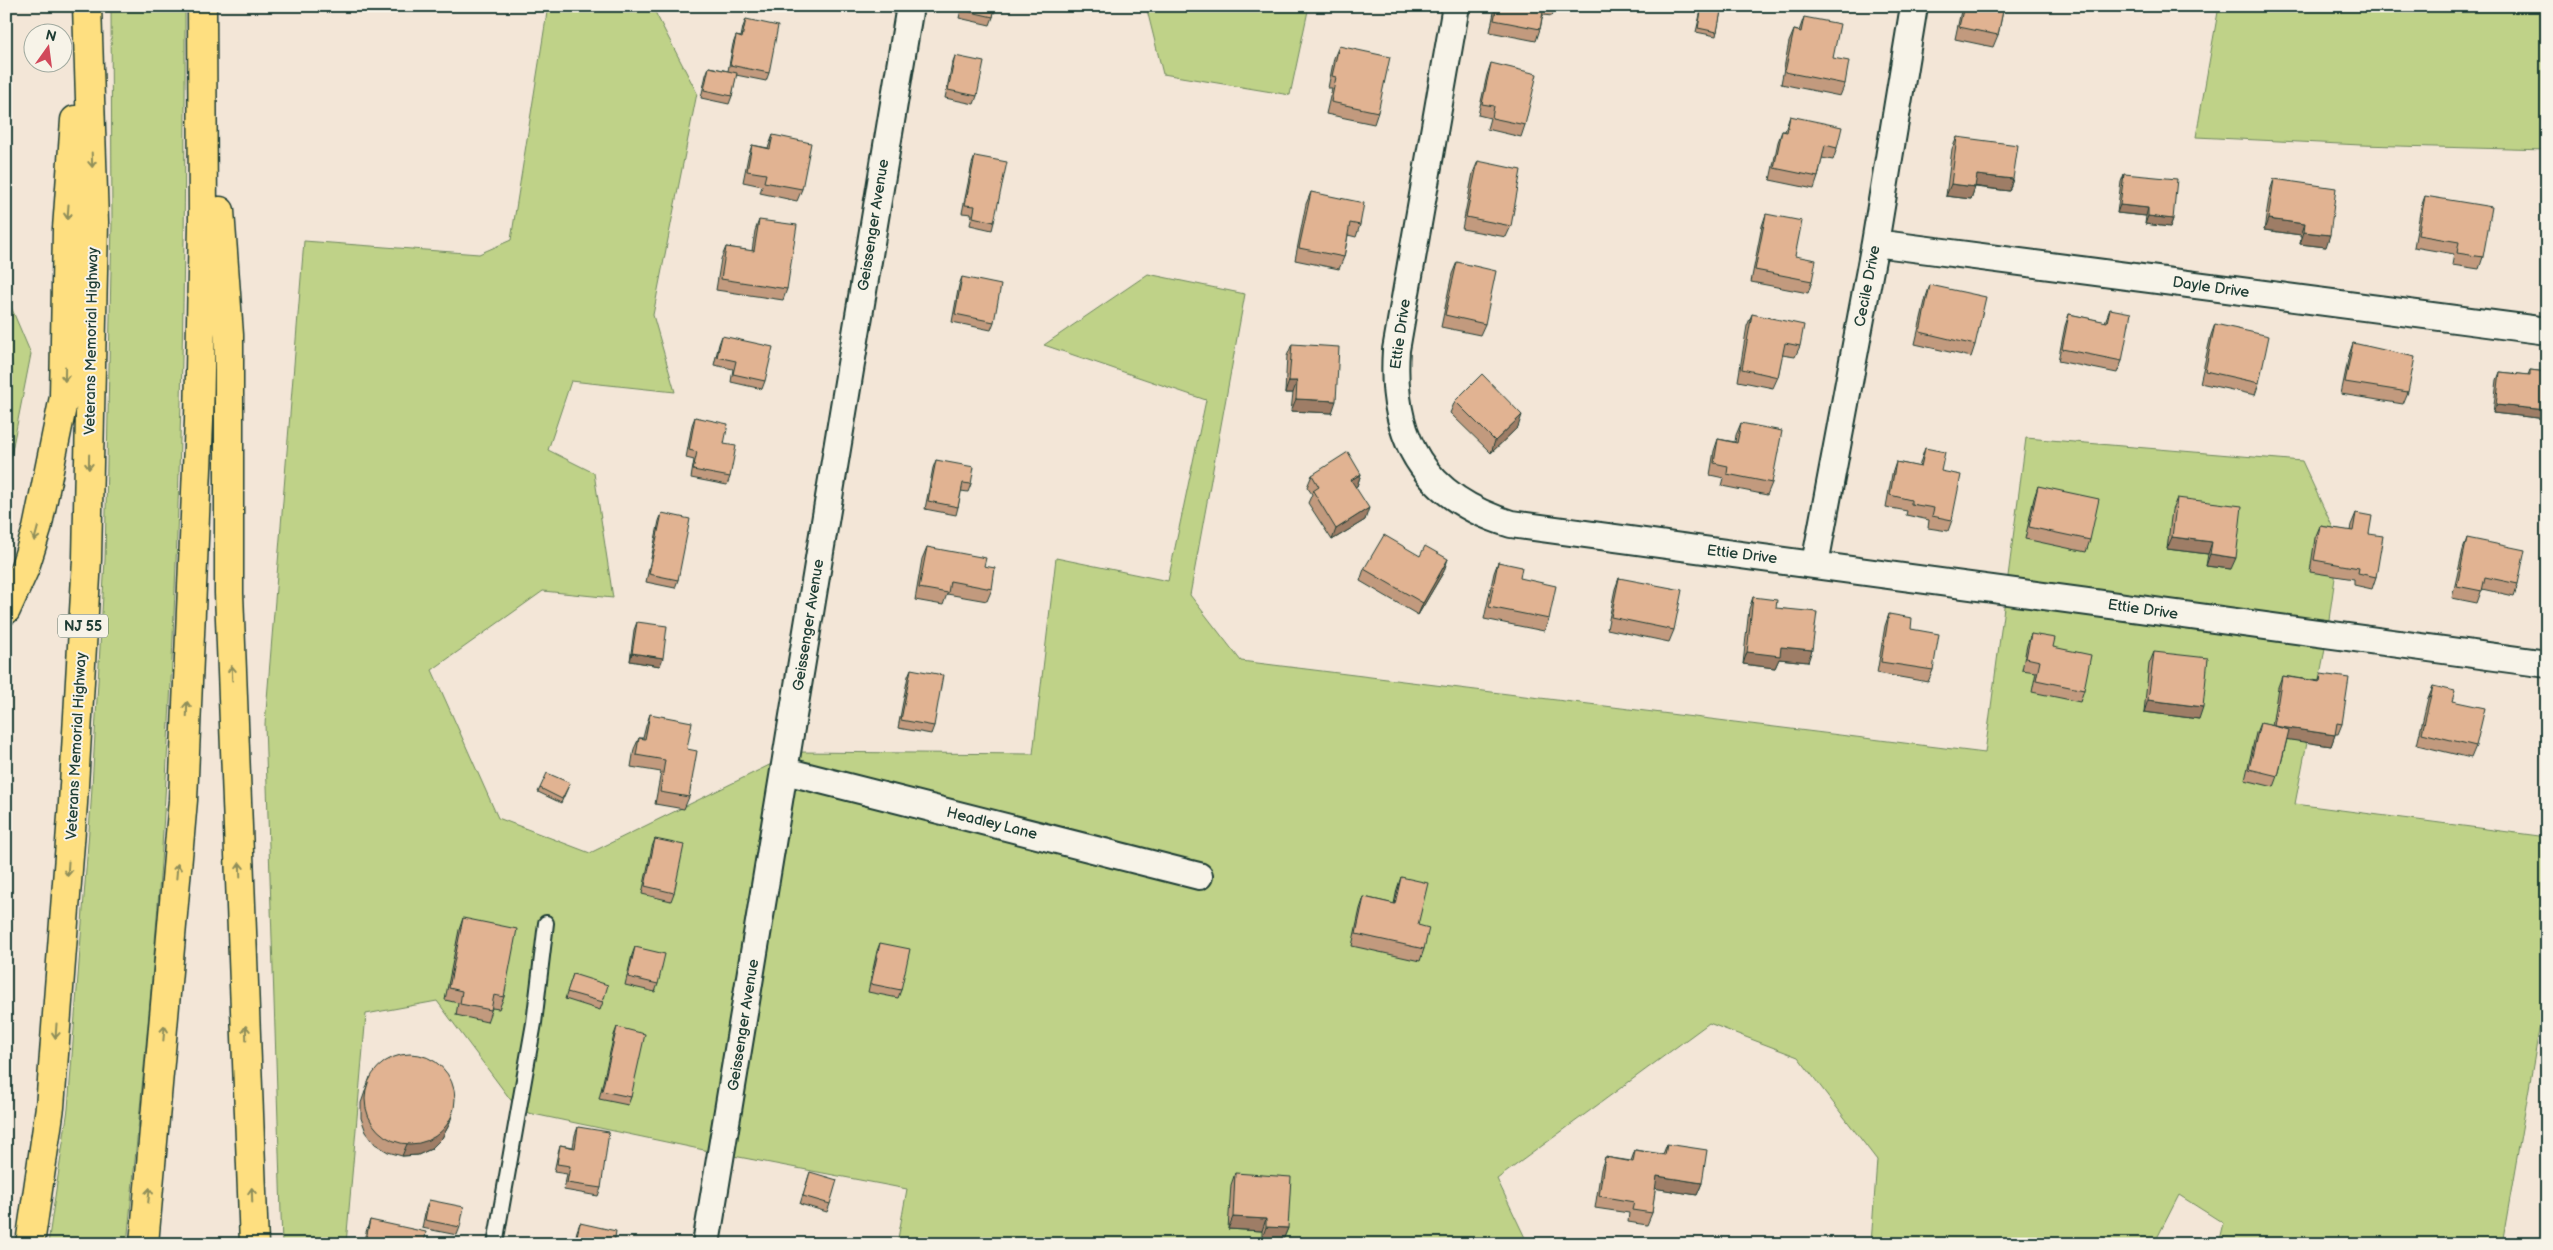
<svg xmlns="http://www.w3.org/2000/svg" width="2553" height="1250" viewBox="0 0 2553 1250" font-family="'Balsamiq Sans',sans-serif">
  <style>
    .green { fill: #bfd288; stroke: #6f885e }
    .lines { fill: none; stroke-linecap: round; stroke-linejoin: round }
    .lane-casing { stroke: #1f3d34; stroke-width: 18 }
    .street-casing { stroke: #1f3d34; stroke-width: 30 }
    .highway-casing { stroke: #1f3d34; stroke-width: 31 }
    .lane { stroke: #f7f3e8; stroke-width: 14 }
    .street { stroke: #f7f3e8; stroke-width: 26 }
    .highway { stroke: #fedf80; stroke-width: 28 }
    .wall { fill: #c29a7e; stroke: #1f3d34 }
    .shaded-wall { fill: #9e7d66; stroke: #1f3d34 }
    .building { fill: #e1b392; stroke: #1f3d34 }
    .oneway { stroke: #8e8e5a }
    .labels { text-anchor: middle; stroke-width: 4; stroke-linejoin: round; paint-order: stroke }
    .shield { fill: #f7f3e8; stroke: #60746a; stroke-width: 1 }
    .shield-label { font-size: 14px; font-weight: bold; fill: #1f3d34 }
    .street-label { font-size: 15px; fill: #1f3d34; stroke: #f7f3e8 }
  </style>
  <rect width="100%" height="100%" fill="#f3e6d7"/>
  <filter id="ink" filterUnits="userSpaceOnUse"><feTurbulence type="fractalNoise" baseFrequency=".02" numOctaves="2"/><feDisplacementMap in="SourceGraphic" scale="10" xChannelSelector="R" yChannelSelector="G"/><feConvolveMatrix kernelMatrix="1 2 1 2 8 2 1 2 1" color-interpolation-filters="sRGB"/></filter>
  <g filter="url(#ink)">
    <!-- green -->
    <path class="green" d="M111 6H185C186 270 180 533 165 797 157 946 141 1095 127 1244H48L68 1109 91 804 105 560 112 222Z
      M548 6H652L697 93 653 315 675 392 571 381 548 450 594 473 613 598 543 591 432 670 498 818 590 853 796 752 1033 754 1056 558 1168 581 1206 400 1044 345 1148 274 1245 294 1190 595 1241 661 1985 753 2026 438 2302 461 2340 543 2324 654 2295 804 2547 837V984L2502 1244H2218L2223 1223 2179 1195 2154 1244H1871L1877 1160 1798 1057 1709 1023 1497 1179 1528 1244H897L907 1189 723 1154 519 1111 437 1001 366 1014 346 1244H282L265 724 304 241 479 254 511 240Z
      M1146 6H1309L1290 95 1163 74Z
      M2219 6H2547V150L2361 145 2196 137Z
      M6 295 31 354 6 481Z"/>
    <g class="lines">
      <defs>
        <path id="lane" d="M495 1244 534 1023 546 923"/>
        <path id="street" d="M1456 6 1396 350C1390 439 1424 498 1511 524L2547 664
          M1875 243 2547 331
          M1815 564 1875 243 1914 6
          M785 771 1199 876
          M706 1244 910 6"/>
        <path id="highway" d="M220 211 229 335V593L254 1244
          M6 610 24 570 37 529 64 397 67 229 75 120
          M30 1244 50 1107 73 803 87 559 94 222 87 6
          M144 1244 183 800 199 421 203 224 202 6"/>
      </defs>
      <!-- lane casing -->
      <use href="#lane" class="lane-casing"/>
      <!-- street casing -->
      <use href="#street" class="street-casing"/>
      <!-- highway casing -->
      <use href="#highway" class="highway-casing"/>
      <!-- lane -->
      <use href="#lane" class="lane"/>
      <!-- street -->
      <use href="#street" class="street"/>
      <!-- highway -->
      <use href="#highway" class="highway"/>
    </g>
    <!-- wall -->
    <path class="wall" d="M962 6H995L993 17 990 25 959 18Z
      M1496 6H1555L1552 16 1543 15 1540 29 1536 41 1490 32 1494 12Z
      M1702 6H1722L1716 36 1696 32Z
      M1962 6H2004L1998 35 1993 47 1955 39Z
      M1804 17 1833 58 1845 84 1840 96 1781 84 1789 42 1794 30 1799 31Z
      M746 19 769 73 766 81 736 75 732 96 729 104 701 98 706 75 709 67 728 71 733 44 736 36 741 37 743 27Z
      M1339 46 1378 112 1374 124 1326 114 1332 88H1328L1334 58Z
      M955 56 977 96 974 104 945 98 952 64Z
      M1491 63 1525 125 1521 137 1487 129 1490 118 1478 115 1487 75Z
      M1790 116 1837 148 1833 160 1822 158 1818 177 1814 189 1770 180 1778 142 1782 131H1785Z
      M773 135 802 189 797 201 760 193 762 186 743 182 748 157 752 145 768 148Z
      M1957 137 2013 179 2009 191 1975 187 1971 199 1946 196 1952 149Z
      M975 156 994 222 992 230 970 225 972 214 962 213 972 164Z
      M1478 161 1511 226 1506 237 1462 229 1473 173Z
      M2124 174 2173 219 2170 227 2145 224 2146 216 2117 213 2121 182Z
      M2274 179 2326 247 2300 244 2301 235 2264 230 2270 191Z
      M1311 192 1360 225 1356 237 1348 235 1344 257 1339 269 1295 260 1306 204Z
      M2425 196 2483 257 2479 269 2452 265 2454 254 2414 247 2421 207Z
      M1766 214 1812 281 1808 293 1751 282 1762 226Z
      M759 220 787 289 783 300 716 290 721 259 726 247 752 251 755 231Z
      M2547 249V268H2543Z
      M1457 262 1485 324 1480 335 1441 327 1452 274Z
      M962 277 994 322 991 330 952 322 959 285Z
      M1930 285 1975 345 1971 357 1915 344 1926 297Z
      M2110 309 2122 361 2117 373 2058 361 2065 326 2069 314 2105 322Z
      M1752 314 1800 346 1795 357 1782 355 1778 377 1773 388 1738 381 1747 326Z
      M2215 324 2259 383 2255 395 2200 383 2211 335Z
      M722 336 765 381 762 389 731 382 733 369 714 365 719 344Z
      M2353 343 2408 392 2403 404 2341 394 2349 355Z
      M1292 344 1332 413 1291 411 1293 393H1285L1287 356Z
      M2530 370 2547 372V419L2493 413 2497 380 2500 372 2528 375Z
      M1455 401 1518 427 1491 453 1450 413Z
      M695 417 724 444 730 477 727 485 691 478 694 460 686 458 692 425Z
      M1741 423 1772 483 1767 495 1722 486 1724 478 1710 475 1714 451 1718 439 1735 442 1736 435Z
      M1925 448 1941 471 1952 520 1948 531 1928 528 1929 520 1906 515 1907 511 1886 507 1892 474 1896 462 1919 467 1921 460Z
      M936 460 971 484 968 492 961 491 958 507 956 515 925 509 933 468Z
      M1361 474 1357 486H1355L1365 520 1332 540 1308 503 1312 494 1307 487 1312 475Z
      M2038 486 2090 540 2086 552 2025 539 2034 498Z
      M2177 498 2231 569 2206 566 2208 554 2167 549 2172 510Z
      M662 513 678 580 675 588 646 582 659 521Z
      M2356 513 2369 534 2376 577 2372 589 2354 585V579L2310 572 2315 538 2320 526 2350 531 2351 525Z
      M2467 538 2518 584 2514 596 2482 589 2477 603 2452 598 2463 550Z
      M927 547 984 566 992 589 987 601 947 594 943 605 915 600 922 559Z
      M1420 556 1444 571 1418 615 1360 581 1364 569Z
      M1498 562 1520 578 1549 619 1544 631 1484 619 1494 573Z
      M1619 578 1674 630 1669 642 1607 629 1615 589Z
      M1753 597 1776 608 1808 662 1779 659 1775 668 1743 664 1749 609Z
      M1889 614 1911 629 1933 670 1928 682 1877 673 1885 626Z
      M637 622 660 666 630 661 634 630Z
      M2031 634 2053 647 2084 690 2080 702 2032 692 2036 672 2022 670 2027 645Z
      M2154 652 2199 719 2144 712 2149 664Z
      M911 669 934 726 931 734 898 728 908 676Z
      M2321 674 2342 724 2338 734H2335L2331 746 2287 739 2278 776 2274 787 2245 780 2256 733 2260 723 2272 726 2278 687 2282 676 2319 681Z
      M2433 686 2452 701 2476 746 2471 758 2417 745 2428 698Z
      M650 714 687 749 689 797 684 809 655 804 661 772 631 767 634 749 639 738H643L646 726Z
      M570 783 561 803 538 792 540 788Z
      M655 839 674 893 671 901 642 894 652 847Z
      M1401 877 1424 949 1420 961 1352 946 1360 909 1364 897 1394 904 1397 889Z
      M463 918 504 997 499 1009 492 1008 487 1022 456 1015 458 1003 445 1000 459 930Z
      M880 943 901 990 898 998 868 992 877 951Z
      M635 947 658 984 655 992 625 985 632 955Z
      M573 974 603 1002 600 1010 565 999Z
      M617 1027 631 1097 628 1105 599 1099 614 1035Z
      M370 1077 449 1125 442 1138 431 1149 418 1155 402 1156 388 1152 375 1144 366 1132 361 1118V1103Z
      M578 1127 601 1188 598 1196 564 1190 567 1174 554 1172 558 1153 560 1145 573 1147 575 1135Z
      M1667 1144 1702 1183 1697 1195 1655 1188 1652 1213 1647 1225 1628 1222 1629 1213 1595 1208 1601 1169 1605 1157 1631 1161 1635 1150 1663 1154Z
      M810 1172 830 1204 827 1212 800 1204Z
      M1235 1173 1288 1228 1283 1240 1262 1239V1231L1228 1229 1231 1185Z
      M429 1200 460 1227 457 1235 422 1228 426 1208Z
      M370 1220 424 1244H363L366 1232Z
      M580 1223 614 1244H574L577 1231Z"/>
    <!-- shaded-wall -->
    <path class="shaded-wall" d="M1977 175 2013 179 2009 191 1973 186Z
      M1951 184 1975 187 1971 199 1946 196Z
      M2120 205 2148 208 2146 216 2117 213Z
      M2148 216 2173 219 2170 227 2145 224Z
      M2268 219 2305 224 2301 235 2264 230Z
      M2304 232 2330 235 2326 247 2300 244Z
      M1289 381H1297L1293 393H1285Z
      M1296 399 1336 401 1332 413 1291 411Z
      M2496 405 2547 410V419L2493 413Z
      M1522 415 1518 427 1491 453 1495 441Z
      M1361 474 1357 486 1347 492 1351 480Z
      M1369 508 1365 520 1332 540 1336 529Z
      M2172 537 2212 542 2208 554 2167 549Z
      M2210 554 2236 558 2231 569 2206 566Z
      M1448 559 1444 571 1418 615 1423 603Z
      M1781 647 1812 650 1808 662 1779 659 1775 668 1743 664 1747 652Z
      M632 653 663 658 660 666 630 661Z
      M2148 700 2203 707 2199 719 2144 712Z
      M2274 726 2335 735 2331 746 2270 737Z
      M453 1113 449 1125 442 1138 431 1149 418 1155 402 1156 407 1144Z
      M1657 1176 1702 1183 1697 1195 1653 1188Z
      M1233 1217 1266 1219 1262 1231 1228 1229Z
      M1266 1227 1288 1228 1283 1240 1262 1239Z"/>
    <!-- building -->
    <path class="building" d="M963 6H995L993 17 962 10Z
      M1497 6H1544L1540 29 1494 20Z
      M1702 6H1722L1717 32 1698 28Z
      M1964 6H2004L1998 35 1959 27Z
      M1804 17 1840 24 1833 58 1849 61 1845 84 1785 72 1794 30 1801 32Z
      M746 19 778 26 769 73 730 65 736 36 742 38Z
      M1339 46 1390 57 1378 112 1331 102 1336 77 1332 76Z
      M955 56 984 62 977 96 948 90Z
      M1491 63 1537 74 1525 125 1492 118 1494 106 1482 104Z
      M709 67 737 73 732 96 704 90Z
      M1790 116 1842 127 1837 148 1825 145 1818 177 1774 168 1782 131 1787 132Z
      M773 135 811 143 802 189 764 182 766 174 747 171 752 145 770 149Z
      M1957 137 2018 145 2013 179 1977 175 1975 187 1951 184Z
      M975 156 1007 162 994 222 973 217 975 206 965 205Z
      M1478 161 1521 170 1511 226 1466 217Z
      M2124 174 2177 179 2173 219 2148 216V208L2120 205Z
      M2274 179 2336 188 2330 235 2304 232 2305 224 2268 219Z
      M1311 192 1364 203 1360 225 1350 223 1344 257 1299 248Z
      M2425 196 2492 207 2483 257 2457 253 2459 242 2418 235Z
      M1766 214 1802 221 1795 256 1816 260 1812 281 1755 270Z
      M759 220 797 225 787 289 721 279 726 247 754 251Z
      M1457 262 1496 271 1485 324 1445 315Z
      M962 277 1001 285 994 322 955 314Z
      M1930 285 1986 297 1975 345 1920 332Z
      M2110 309 2131 313 2122 361 2062 349 2069 314 2107 322Z
      M1752 314 1804 325 1800 346 1785 343 1778 377 1742 369Z
      M2215 324 2269 336 2259 383 2205 371Z
      M722 336 773 347 765 381 733 374 736 361 717 357Z
      M2353 343 2415 357 2408 392 2345 382Z
      M1292 344 1339 347 1336 401 1296 399 1297 381H1289Z
      M2530 370 2547 372V410L2496 405 2500 372 2530 375Z
      M1482 374 1522 415 1495 441 1455 401Z
      M695 417 728 424 724 444 736 446 730 477 693 470 697 452 689 450Z
      M1741 423 1782 431 1772 483 1727 474 1728 466 1714 463 1718 439 1737 443Z
      M1925 448 1945 452 1941 471 1961 475 1952 520 1932 516 1934 508 1911 504V500L1890 495 1896 462 1921 467Z
      M1348 452 1361 474 1351 480 1369 508 1336 529 1313 491 1319 487 1312 475Z
      M936 460 974 467 971 484 963 483 958 507 928 501Z
      M2038 486 2099 499 2090 540 2029 527Z
      M2177 498 2242 506 2236 558 2210 554 2212 542 2172 537Z
      M662 513 690 519 678 580 649 574Z
      M2356 513 2372 516 2369 534 2383 536 2376 577 2358 573 2359 568 2314 560 2320 526 2353 531Z
      M1384 535 1420 556 1425 546 1448 559 1423 603 1364 569Z
      M2467 538 2525 550 2518 584 2485 577 2482 591 2457 586Z
      M927 547 986 558 984 566 995 568 992 589 950 581 948 593 919 588Z
      M1498 562 1522 567 1520 578 1556 586 1549 619 1489 607Z
      M1619 578 1682 590 1674 630 1611 617Z
      M1753 597 1777 600 1776 608 1817 612 1812 650 1781 647 1780 656 1747 652Z
      M1889 614 1912 618 1911 629 1939 634 1933 670 1881 662Z
      M637 622 667 626 663 658 632 653Z
      M2031 634 2055 638 2053 647 2091 655 2084 690 2036 680 2040 661 2026 658Z
      M2154 652 2208 658 2203 707 2148 700Z
      M911 669 943 675 934 726 901 720Z
      M2321 674 2349 678 2342 724 2337 723 2335 735 2274 726 2289 730 2278 776 2249 769 2260 723 2274 726 2282 676 2320 682Z
      M2433 686 2455 691 2452 701 2485 708 2476 746 2422 733Z
      M650 714 692 722 687 749 697 751 689 797 660 792 665 760 636 755 639 738 645 739Z
      M547 773 570 783 562 799 540 788Z
      M655 839 684 845 674 893 645 886Z
      M1401 877 1428 883 1418 925 1429 928 1424 949 1356 934 1364 897 1395 904Z
      M463 918 517 929 504 997 494 995 491 1010 460 1004 462 991 449 988Z
      M880 943 910 949 901 990 871 984Z
      M635 947 665 954 658 984 628 977Z
      M573 974 608 985 603 1002 567 992Z
      M617 1027 645 1034 631 1097 602 1091Z
      M365 1099a45 45 0 1 1 90 0a45 45 0 1 1-90 0Z
      M578 1127 609 1132 601 1188 567 1183 570 1166 557 1164 560 1145 575 1148Z
      M1667 1144 1707 1150 1702 1183 1657 1176 1652 1213 1632 1210 1634 1202 1599 1196 1605 1157 1633 1162 1635 1150 1665 1155Z
      M810 1172 837 1180 830 1204 803 1196Z
      M1235 1173 1291 1177 1288 1228 1266 1227V1219L1233 1217Z
      M429 1200 464 1207 460 1227 425 1220Z
      M370 1220 426 1232 424 1244H365Z
      M580 1223 616 1231 614 1244H575Z"/>
    <!-- one-way arrows -->
    <defs><path id="oneway-shaft" d="M-6 0H5M1.5-3L5.5 0L1.5 3" fill="none" stroke-width="1.6" stroke-linecap="round" stroke-linejoin="round" transform="scale(1.25)"/></defs>
    <g class="oneway">
      <use href="#oneway-shaft" transform="translate(92 160) rotate(88)"/>
      <use href="#oneway-shaft" transform="translate(68 212) rotate(94)"/>
      <use href="#oneway-shaft" transform="translate(65 374) rotate(91)"/>
      <use href="#oneway-shaft" transform="translate(89 462) rotate(91)"/>
      <use href="#oneway-shaft" transform="translate(36 534) rotate(105)"/>
      <use href="#oneway-shaft" transform="translate(232 673) rotate(-92)"/>
      <use href="#oneway-shaft" transform="translate(187 709) rotate(-88)"/>
      <use href="#oneway-shaft" transform="translate(68 869) rotate(94)"/>
      <use href="#oneway-shaft" transform="translate(240 870) rotate(-92)"/>
      <use href="#oneway-shaft" transform="translate(177 871) rotate(-85)"/>
      <use href="#oneway-shaft" transform="translate(56 1031) rotate(94)"/>
      <use href="#oneway-shaft" transform="translate(164 1033) rotate(-85)"/>
      <use href="#oneway-shaft" transform="translate(246 1033) rotate(-92)"/>
      <use href="#oneway-shaft" transform="translate(149 1195) rotate(-84)"/>
      <use href="#oneway-shaft" transform="translate(252 1195) rotate(-92)"/>
    </g>
  </g>
  <g class="labels">
    <!-- shield labels -->
    <rect class="shield" x="58" y="614.5" width="50" height="23" rx="4"/>
    <g class="shield-label">
      <text x="83" y="631">NJ 55</text>
    </g>
    <!-- street labels -->
    <g class="street-label">
      <text transform="translate(873 225) rotate(-81)" y="5">Geissenger Avenue</text>
      <text transform="translate(1867 286) rotate(-79)" y="5">Cecile Drive</text>
      <text transform="translate(2211 287) rotate(8)" y="5">Dayle Drive</text>
      <text transform="translate(1400 334) rotate(-82)" y="5">Ettie Drive</text>
      <text transform="translate(91 341) rotate(-89)" y="5">Veterans Memorial Highway</text>
      <text transform="translate(1742 554) rotate(7)" y="5">Ettie Drive</text>
      <text transform="translate(2143 609) rotate(8)" y="5">Ettie Drive</text>
      <text transform="translate(808 625) rotate(-81)" y="5">Geissenger Avenue</text>
      <text transform="translate(76 746) rotate(-87)" y="5">Veterans Memorial Highway</text>
      <text transform="translate(992 823) rotate(14)" y="5">Headley Lane</text>
      <text transform="translate(743 1025) rotate(-81)" y="5">Geissenger Avenue</text>
    </g>
  </g>
  <!-- margin -->
  <rect width="2553" height="1250" fill="none" stroke="#f7f3e8" stroke-width="25"/>
  <rect x="12" y="12" width="2528" height="1225" fill="none" stroke="#1f3d34" stroke-width="2" filter="url(#ink)"/>
  <!-- north arrow -->
  <g transform="translate(48 48) rotate(14)"><circle r="24" fill="#f7f3e8" stroke="#a1aaa0"/>
  <path d="M0-4L9 19L0 12L-9 19Z" fill="#d1495b"/>
  <text y="-8" font-size="14" font-weight="bold" text-anchor="middle" fill="#1f3d34">N</text>
  </g>
</svg>
